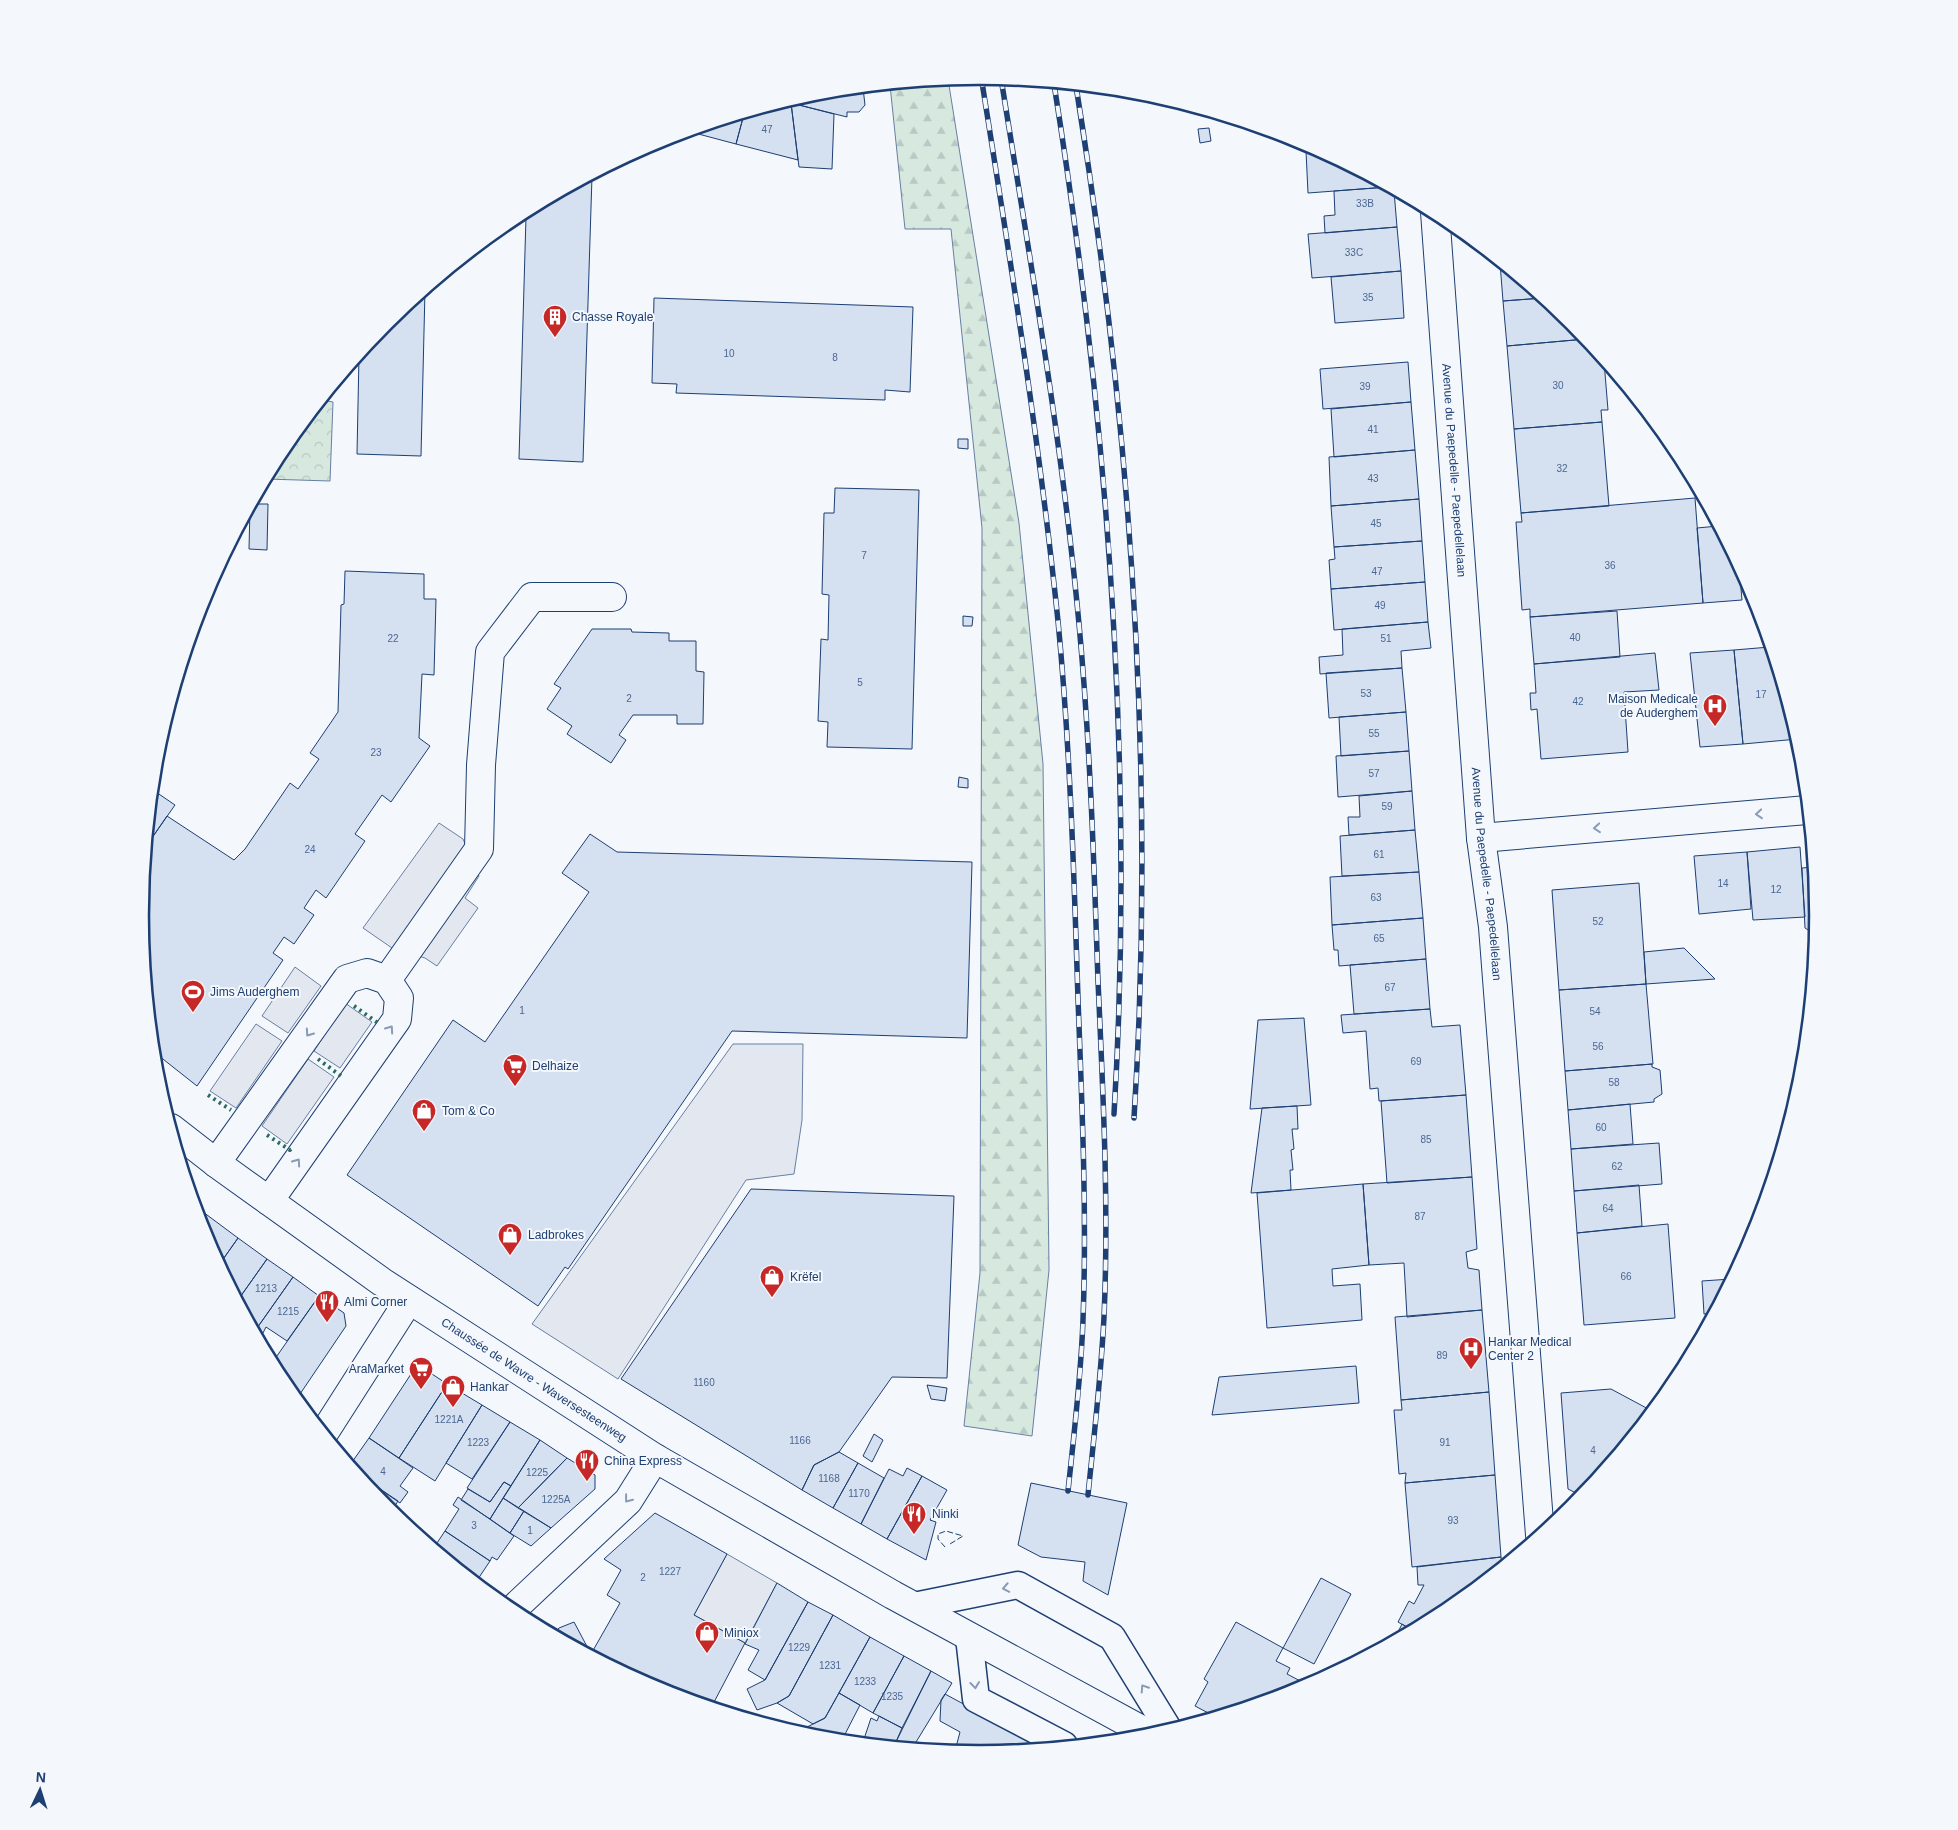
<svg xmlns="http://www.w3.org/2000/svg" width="1958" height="1830" viewBox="0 0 1958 1830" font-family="Helvetica,sans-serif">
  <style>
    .forest { fill: url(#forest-firs); stroke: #687fa3 }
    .park { fill: url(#park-crowns); stroke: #687fa3 }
    .parking { fill: #e3e8f0; stroke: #687fa3 }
    .building { fill: #d5e0f0; stroke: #1d3f73 }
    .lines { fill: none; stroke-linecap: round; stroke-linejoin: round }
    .pedestrian-casing { stroke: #1d3f73; stroke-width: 29 }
    .minor-casing { stroke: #1d3f73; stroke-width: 30 }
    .secondary-casing { stroke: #1d3f73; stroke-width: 30 }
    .pedestrian { stroke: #f4f7fb; stroke-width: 26 }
    .minor { stroke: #f4f7fb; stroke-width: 28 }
    .secondary { stroke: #f4f7fb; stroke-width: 28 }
    .rail-casing { stroke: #1d3f73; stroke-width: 5.5 }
    .rail { stroke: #f4f7fb; stroke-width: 4; stroke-dasharray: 11; stroke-linecap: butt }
    .hedge { stroke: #2c6c60; stroke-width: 4; stroke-dasharray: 2.5 4; stroke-linecap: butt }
    .fence { stroke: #1d3f73; stroke-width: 1; stroke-dasharray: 6 2.5; stroke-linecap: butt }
    .oneway { stroke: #889bb7 }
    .labels { text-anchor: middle; stroke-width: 4; stroke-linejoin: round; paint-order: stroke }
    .number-label { font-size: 10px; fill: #4b6792 }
    .poi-label { font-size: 12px; fill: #1d3f73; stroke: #f4f7fb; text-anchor: start }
    .street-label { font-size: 12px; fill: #1d3f73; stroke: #f4f7fb }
    .rim { fill: none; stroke: #1d3f73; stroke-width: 2.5 }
  </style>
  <defs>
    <pattern id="forest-firs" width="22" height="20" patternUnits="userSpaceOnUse" patternTransform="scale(1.25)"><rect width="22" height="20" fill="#d7e8df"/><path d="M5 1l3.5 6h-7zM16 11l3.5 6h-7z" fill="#b8c8c3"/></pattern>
    <pattern id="park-crowns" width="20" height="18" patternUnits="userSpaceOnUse" patternTransform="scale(1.25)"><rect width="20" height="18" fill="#d7e8df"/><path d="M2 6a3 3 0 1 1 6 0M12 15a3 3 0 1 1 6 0" fill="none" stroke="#b8c8c3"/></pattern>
  </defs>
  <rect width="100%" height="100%" fill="#f4f7fb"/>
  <!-- forest -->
  <path class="forest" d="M948 79 1019 523 1043 764 1049 1270 1032 1436 964 1426 980 1273 982 528 951 229H905L890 85Z"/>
  <!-- park -->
  <path class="park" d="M322 400 333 402 330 481 266 479 282 449Z"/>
  <!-- parking -->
  <path class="parking" d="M439 823 463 839 479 876 465 898 478 908 437 966 425 958 392 948 363 928Z
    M295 967 321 986 288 1033 262 1016Z
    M345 1003 372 1022 340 1068 314 1051Z
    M256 1024 282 1041 236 1108 210 1091Z
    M733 1044H803L802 1120 794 1174 746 1180 618 1379 532 1324Z
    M308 1059 334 1077 287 1144 262 1126Z
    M727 1554 777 1583 745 1643 694 1615Z"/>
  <!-- building -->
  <path class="building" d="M863 88 865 105 859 112H847V117L799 105 798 98 816 92Z
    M785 101 791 103 798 160 736 144 744 114Z
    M791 103 834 114 832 169 799 167Z
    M744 114 736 144 687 131Z
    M1209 128 1211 141 1200 143 1198 129Z
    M1313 150H1318L1388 187 1308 193 1306 151Z
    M592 176 583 462 519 459 526 217H514Z
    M1388 187 1394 191 1397 227 1325 233 1324 216 1335 215 1334 191Z
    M1397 227 1401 271 1312 278 1308 234Z
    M1500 263 1543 298 1503 301Z
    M1401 271 1404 318 1335 323 1331 277Z
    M425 290 421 456 357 454 359 355 386 322Z
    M654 298 913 307 910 392 885 390V400L676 393 677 384 652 383Z
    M1543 298 1572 322 1586 339 1507 346 1503 301Z
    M1586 339 1604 361 1608 410H1601L1602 422 1514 429 1507 346Z
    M1408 362 1411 402 1323 409 1320 369Z
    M1411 402 1415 450 1334 457 1331 409Z
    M1602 422 1609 506 1521 513 1514 429Z
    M958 439H968V449L958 448Z
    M1415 450 1419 499 1331 506 1329 457Z
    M835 488 919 490 912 749 827 747 828 722 818 721 821 639 828 640 829 595 822 594 824 513H834Z
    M1695 498 1703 603 1530 617V609L1522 610 1516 522H1522L1521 513Z
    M1419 499 1422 541 1334 547 1331 506Z
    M252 504H268L267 550 249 549 250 508Z
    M1718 526 1739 566 1742 600 1703 603 1697 528Z
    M1422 541 1425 582 1331 589 1329 560 1335 559 1334 547Z
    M345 571 424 574V599H436L434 675 422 674 419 738 430 746 391 802 382 795 355 834 365 841 326 898 316 890 304 908 314 915 294 944 284 937 273 953 283 960 197 1086 154 1052 140 915 147 845 167 816 234 860 245 849 290 783 298 789 319 759 310 753 338 712 341 605 344 604Z
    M1425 582 1428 622 1334 630 1331 589Z
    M1617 611 1620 657 1534 664 1530 617Z
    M963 616 973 617 972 626H963Z
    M1428 622 1431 648 1401 651 1402 668 1320 674 1319 657 1343 655 1342 629Z
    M592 629H631L632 632 669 633V641H696V671L704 672 703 724H677V715H633L619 735 626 740 611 763 567 734 572 726 547 709 561 688 554 684Z
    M1770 647 1798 739 1743 744 1734 650Z
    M1734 650 1743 744 1700 747 1690 653Z
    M1655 653 1659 690 1624 692 1628 752 1541 759 1537 709 1531 710 1530 693H1536L1534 664Z
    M1402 668 1406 712 1329 718 1326 673Z
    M1406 712 1409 751 1341 756 1339 717Z
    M1409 751 1412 791 1338 797 1336 756Z
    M959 777 968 779V788L958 787Z
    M153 790 175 805 147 845Z
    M1412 791 1415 830 1349 835 1348 817H1360L1359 796Z
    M1415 830 1419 872 1342 876 1340 836Z
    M590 834 617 852 972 862 967 1038 732 1031 568 1269 565 1267 538 1306 347 1175 453 1020 485 1042 589 892 562 873Z
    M1800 847 1805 917 1753 920 1747 852Z
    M1747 852 1751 909 1699 914 1694 856Z
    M1813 867 1818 915 1816 935 1805 928 1802 868Z
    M1419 872 1423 918 1332 925 1330 877Z
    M1639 883 1646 984 1559 990 1552 890Z
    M1423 918 1426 959 1339 966 1338 950H1334L1332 925Z
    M1684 948 1715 979 1646 984 1644 952Z
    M1426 959 1430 1009 1354 1014 1350 965Z
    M1646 984 1653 1064 1565 1071 1559 990Z
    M1430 1009 1432 1027 1460 1025 1466 1095 1379 1101 1378 1088 1370 1089 1366 1031 1343 1033 1341 1015Z
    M1304 1018 1311 1105 1250 1109 1258 1020Z
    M1652 1064V1067L1660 1070 1662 1094 1654 1099V1102L1568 1110 1565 1071Z
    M1466 1095 1472 1177 1387 1183 1381 1101Z
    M1630 1104 1633 1144 1571 1149 1568 1110Z
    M1297 1106 1298 1129H1292L1294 1149 1291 1150 1293 1170H1290L1291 1190 1251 1193 1262 1108Z
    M1659 1143 1662 1184 1574 1191 1571 1149Z
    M1472 1177 1477 1249 1466 1252 1468 1268 1479 1270 1482 1310 1407 1317 1404 1263 1369 1265 1363 1184Z
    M1363 1184 1369 1265 1332 1269 1333 1286 1360 1284 1362 1320 1267 1328 1257 1193Z
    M1639 1185 1642 1226 1577 1233 1574 1191Z
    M751 1189 954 1196 947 1378 892 1377 839 1452 814 1465 802 1490 621 1379Z
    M195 1206 238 1238 219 1265 204 1236Z
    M1668 1224 1675 1318 1584 1325 1577 1233Z
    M238 1238 267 1259 238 1300 219 1265Z
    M267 1259 293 1277 255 1331 238 1300Z
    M293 1277 319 1296 287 1341 266 1327 263 1333 257 1328Z
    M1731 1279 1713 1313 1704 1314 1702 1281Z
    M319 1296 344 1313 346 1326 298 1397 289 1390 281 1381 272 1363Z
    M1482 1310 1489 1392 1401 1400 1395 1317Z
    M1356 1366 1359 1403 1212 1415 1219 1377Z
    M426 1370 447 1384 399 1458 369 1438 411 1374Z
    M447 1384 482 1405 435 1481 399 1458Z
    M927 1385 947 1388 945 1401 931 1399Z
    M1611 1389 1652 1411 1582 1496 1568 1489 1561 1393Z
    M1489 1392 1495 1475 1405 1483 1406 1473 1399 1474 1394 1410H1402L1401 1400Z
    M482 1405 510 1422 472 1479 446 1463Z
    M510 1422 540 1440 511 1486 504 1482 490 1502 467 1488Z
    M874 1434 883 1440 872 1462 863 1456Z
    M369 1438 413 1468 400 1486 408 1492 400 1503 358 1474 350 1465Z
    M540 1440 567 1458 518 1508 503 1498Z
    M839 1452 858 1463 833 1508 802 1490 814 1465Z
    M567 1458 595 1475V1489L551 1528 518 1508Z
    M858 1463 884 1478 861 1524 833 1508Z
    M907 1468 922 1476 887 1539 861 1524 889 1469 903 1476Z
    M358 1474 398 1501 391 1512 386 1508Z
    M1495 1475 1501 1557 1412 1567 1405 1483Z
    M922 1476 947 1490 930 1520 936 1522 926 1560 887 1539Z
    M504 1482 511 1486 490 1519 461 1500 468 1489 490 1502Z
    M1031 1483 1127 1503 1108 1595 1083 1581 1085 1562 1041 1557 1018 1545Z
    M458 1497 514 1536 497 1560 492 1557 490 1561 445 1531 459 1509 453 1505Z
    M503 1498 524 1511 510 1533 490 1519Z
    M524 1511 551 1528 531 1546 510 1533Z
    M655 1513 727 1554 694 1615 745 1643 712 1706 658 1690 591 1654 620 1603 607 1595 621 1570 604 1559Z
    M445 1531 490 1561 476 1582 427 1542 430 1539 437 1543Z
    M1501 1557 1502 1565 1445 1613 1412 1630 1398 1622 1409 1601 1414 1604 1424 1585H1418L1417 1567Z
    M1321 1578 1351 1594 1314 1664 1283 1648Z
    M777 1583 808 1602 765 1680 748 1670 759 1650 745 1644Z
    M808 1602 833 1615 789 1696 777 1703 757 1710 747 1689 765 1680Z
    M833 1615 870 1637 825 1718 813 1724 777 1703 789 1696Z
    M574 1622 591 1654 553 1634 559 1628Z
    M1236 1622 1283 1648 1276 1661 1290 1668 1287 1674 1308 1685 1300 1690 1214 1716 1195 1706 1208 1682 1204 1679Z
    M1402 1624 1412 1630 1394 1640Z
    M870 1637 904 1656 873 1713 839 1693Z
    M904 1656 931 1671 902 1728 873 1713Z
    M931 1671 952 1683 913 1747 896 1746 895 1744Z
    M839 1693 860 1705 842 1740 815 1738 797 1732 825 1718Z
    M945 1694 1043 1747 979 1754 955 1751 960 1732 940 1721 941 1700Z
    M879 1716 902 1728 895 1744 896 1746 863 1742 871 1718 877 1721Z"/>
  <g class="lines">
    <defs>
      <path id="pedestrian" d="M914 1606 1018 1585 1112 1637 1169 1730
        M969 1637 976 1699 1064 1745"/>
      <g id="minor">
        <path id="s1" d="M1435 212 1481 838 1493 927 1540 1535"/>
        <path d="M1481 838 1807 810"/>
        <path d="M387 980 479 849 481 765 490 652 532 597H612"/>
        <path d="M216 1163 347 979 367 973 387 980 399 998 397 1019 269 1201"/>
        <path d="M324 1433 409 1300"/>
        <path d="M511 1611 628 1501 655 1458"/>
      </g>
      <g id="secondary">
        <path id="s2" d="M171 1128 216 1163 382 1282 655 1458 893 1595 1151 1735"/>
      </g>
    </defs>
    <!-- pedestrian casing -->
    <use href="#pedestrian" class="pedestrian-casing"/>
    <!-- minor casing -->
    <use href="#minor" class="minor-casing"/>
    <!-- secondary casing -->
    <use href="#secondary" class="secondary-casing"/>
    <!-- pedestrian -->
    <use href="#pedestrian" class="pedestrian"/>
    <!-- minor -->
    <use href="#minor" class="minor"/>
    <!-- secondary -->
    <use href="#secondary" class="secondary"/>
    <defs>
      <path id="rail" d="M981 76C1010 258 1039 438 1058 621 1070 746 1074 873 1078 999 1082 1106 1087 1213 1083 1320 1081 1377 1074 1434 1068 1491
        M1001 78C1030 260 1062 441 1079 624 1090 742 1094 862 1098 981 1103 1093 1109 1205 1104 1317 1101 1377 1094 1436 1088 1495
        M1054 84C1108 424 1135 769 1114 1114
        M1076 86C1131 427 1156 773 1134 1118"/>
    </defs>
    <!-- rail casing -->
    <use href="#rail" class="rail-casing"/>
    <!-- rail -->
    <use href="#rail" class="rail"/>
    <!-- hedge -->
    <path class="hedge" d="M354 1006 378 1023 376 1025
      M318 1059 341 1076
      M208 1095 231 1110
      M267 1135 290 1150 291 1148"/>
    <!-- fence -->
    <path class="fence" d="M945 1547 938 1539V1534L946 1531 963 1536 950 1544"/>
  </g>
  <!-- one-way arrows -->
  <defs><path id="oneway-chevron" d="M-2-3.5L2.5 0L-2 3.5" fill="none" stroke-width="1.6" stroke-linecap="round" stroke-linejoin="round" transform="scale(1.25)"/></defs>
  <g class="oneway">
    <use href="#oneway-chevron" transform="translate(1759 814) rotate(175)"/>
    <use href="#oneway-chevron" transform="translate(1597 828) rotate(175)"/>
    <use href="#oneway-chevron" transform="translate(390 1029) rotate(-55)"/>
    <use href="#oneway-chevron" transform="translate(309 1033) rotate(125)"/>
    <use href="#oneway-chevron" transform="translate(297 1162) rotate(-55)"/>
    <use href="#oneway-chevron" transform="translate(628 1499) rotate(128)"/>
    <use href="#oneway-chevron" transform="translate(1006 1588) rotate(169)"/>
    <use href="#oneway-chevron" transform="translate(975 1685) rotate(84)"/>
    <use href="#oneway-chevron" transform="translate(1144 1688) rotate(-123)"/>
  </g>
  <!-- icons -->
  <defs>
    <symbol id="building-pin" viewBox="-11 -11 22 30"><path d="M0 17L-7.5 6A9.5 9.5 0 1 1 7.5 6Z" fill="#c62828" stroke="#f4f7fb"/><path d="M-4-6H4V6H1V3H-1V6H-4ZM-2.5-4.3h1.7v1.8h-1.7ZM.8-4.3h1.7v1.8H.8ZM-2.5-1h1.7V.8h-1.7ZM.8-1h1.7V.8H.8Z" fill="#fff"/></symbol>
    <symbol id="hospital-pin" viewBox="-11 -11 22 30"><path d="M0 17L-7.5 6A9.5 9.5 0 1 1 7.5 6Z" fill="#c62828" stroke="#f4f7fb"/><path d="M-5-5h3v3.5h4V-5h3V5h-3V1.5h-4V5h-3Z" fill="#fff"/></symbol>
    <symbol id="stadium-pin" viewBox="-11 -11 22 30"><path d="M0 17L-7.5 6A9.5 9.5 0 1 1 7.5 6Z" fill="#c62828" stroke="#f4f7fb"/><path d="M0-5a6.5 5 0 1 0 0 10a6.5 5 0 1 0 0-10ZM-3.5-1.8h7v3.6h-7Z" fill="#fff"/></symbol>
    <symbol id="supermarket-pin" viewBox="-11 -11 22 30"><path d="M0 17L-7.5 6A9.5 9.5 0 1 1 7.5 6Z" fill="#c62828" stroke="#f4f7fb"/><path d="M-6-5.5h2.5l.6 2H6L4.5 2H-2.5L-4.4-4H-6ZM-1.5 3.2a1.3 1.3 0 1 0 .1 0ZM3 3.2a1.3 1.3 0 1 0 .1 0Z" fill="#fff"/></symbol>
    <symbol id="shop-pin" viewBox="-11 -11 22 30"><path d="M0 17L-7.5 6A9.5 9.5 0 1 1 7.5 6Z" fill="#c62828" stroke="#f4f7fb"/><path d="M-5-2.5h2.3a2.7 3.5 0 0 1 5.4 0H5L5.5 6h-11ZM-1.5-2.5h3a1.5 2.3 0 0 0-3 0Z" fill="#fff"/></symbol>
    <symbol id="restaurant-pin" viewBox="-11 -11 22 30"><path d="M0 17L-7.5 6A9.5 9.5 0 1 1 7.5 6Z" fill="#c62828" stroke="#f4f7fb"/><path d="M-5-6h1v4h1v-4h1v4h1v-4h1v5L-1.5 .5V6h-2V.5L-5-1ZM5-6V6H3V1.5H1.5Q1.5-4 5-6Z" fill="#fff"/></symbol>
  </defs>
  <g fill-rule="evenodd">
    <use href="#building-pin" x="541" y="303" width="28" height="38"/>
    <use href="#hospital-pin" x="1701" y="692" width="28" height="38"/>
    <use href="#stadium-pin" x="179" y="978" width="28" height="38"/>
    <use href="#supermarket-pin" x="501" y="1052" width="28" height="38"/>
    <use href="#shop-pin" x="410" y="1097" width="28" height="38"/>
    <use href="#shop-pin" x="496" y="1221" width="28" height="38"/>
    <use href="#shop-pin" x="758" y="1263" width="28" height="38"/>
    <use href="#restaurant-pin" x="313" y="1288" width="28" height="38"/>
    <use href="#hospital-pin" x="1457" y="1335" width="28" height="38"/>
    <use href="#supermarket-pin" x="407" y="1355" width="28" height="38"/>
    <use href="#shop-pin" x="439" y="1373" width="28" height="38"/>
    <use href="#restaurant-pin" x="573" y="1447" width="28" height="38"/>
    <use href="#restaurant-pin" x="900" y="1500" width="28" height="38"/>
    <use href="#shop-pin" x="693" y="1619" width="28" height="38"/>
  </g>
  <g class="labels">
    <!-- number labels -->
    <g class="number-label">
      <text x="767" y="133">47</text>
      <text x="1365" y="207">33B</text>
      <text x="1354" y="256">33C</text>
      <text x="1368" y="301">35</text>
      <text x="729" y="357">10</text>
      <text x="835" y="361">8</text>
      <text x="1558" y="389">30</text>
      <text x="1365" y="390">39</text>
      <text x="1373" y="433">41</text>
      <text x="1562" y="472">32</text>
      <text x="1373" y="482">43</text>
      <text x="1376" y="527">45</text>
      <text x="864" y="559">7</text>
      <text x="1610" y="569">36</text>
      <text x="1377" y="575">47</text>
      <text x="1380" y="609">49</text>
      <text x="1575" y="641">40</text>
      <text x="393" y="642">22</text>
      <text x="1386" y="642">51</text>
      <text x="860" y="686">5</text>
      <text x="1366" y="697">53</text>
      <text x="1761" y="698">17</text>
      <text x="629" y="702">2</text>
      <text x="1578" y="705">42</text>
      <text x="1374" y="737">55</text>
      <text x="376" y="756">23</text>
      <text x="1374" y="777">57</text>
      <text x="1387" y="810">59</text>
      <text x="310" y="853">24</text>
      <text x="1379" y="858">61</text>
      <text x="1723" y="887">14</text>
      <text x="1776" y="893">12</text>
      <text x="1376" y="901">63</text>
      <text x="1598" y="925">52</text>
      <text x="1379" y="942">65</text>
      <text x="1390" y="991">67</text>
      <text x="522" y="1014">1</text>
      <text x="1595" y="1015">54</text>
      <text x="1598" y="1050">56</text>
      <text x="1416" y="1065">69</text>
      <text x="1614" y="1086">58</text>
      <text x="1601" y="1131">60</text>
      <text x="1426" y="1143">85</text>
      <text x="1617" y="1170">62</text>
      <text x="1608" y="1212">64</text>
      <text x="1420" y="1220">87</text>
      <text x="1626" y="1280">66</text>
      <text x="266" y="1292">1213</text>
      <text x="288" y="1315">1215</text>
      <text x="1442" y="1359">89</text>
      <text x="704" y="1386">1160</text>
      <text x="449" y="1423">1221A</text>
      <text x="800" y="1444">1166</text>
      <text x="478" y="1446">1223</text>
      <text x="1445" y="1446">91</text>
      <text x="1593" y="1454">4</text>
      <text x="383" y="1475">4</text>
      <text x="537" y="1476">1225</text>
      <text x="829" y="1482">1168</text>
      <text x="859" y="1497">1170</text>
      <text x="556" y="1503">1225A</text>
      <text x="1453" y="1524">93</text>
      <text x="474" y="1529">3</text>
      <text x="530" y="1534">1</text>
      <text x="670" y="1575">1227</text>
      <text x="643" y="1581">2</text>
      <text x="799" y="1651">1229</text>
      <text x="830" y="1669">1231</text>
      <text x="865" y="1685">1233</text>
      <text x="892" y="1700">1235</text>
    </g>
    <!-- poi labels -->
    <g class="poi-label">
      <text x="572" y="321">Chasse Royale</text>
      <text x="1698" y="703" text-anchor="end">Maison Medicale<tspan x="1698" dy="14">de Auderghem</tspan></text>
      <text x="210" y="996">Jims Auderghem</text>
      <text x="532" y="1070">Delhaize</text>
      <text x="442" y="1115">Tom &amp; Co</text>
      <text x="528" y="1239">Ladbrokes</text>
      <text x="790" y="1281">Krëfel</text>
      <text x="344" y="1306">Almi Corner</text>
      <text x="1488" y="1346">Hankar Medical<tspan x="1488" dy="14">Center 2</tspan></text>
      <text x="404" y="1373" text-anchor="end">AraMarket</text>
      <text x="470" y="1391">Hankar</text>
      <text x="604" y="1465">China Express</text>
      <text x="932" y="1518">Ninki</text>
      <text x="724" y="1637">Miniox</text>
    </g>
    <!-- street labels -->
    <g class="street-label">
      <text dy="4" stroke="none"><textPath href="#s1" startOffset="259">Avenue du Paepedelle - Paepedellelaan</textPath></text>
      <text dy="4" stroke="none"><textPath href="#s1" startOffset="664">Avenue du Paepedelle - Paepedellelaan</textPath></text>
      <text dy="4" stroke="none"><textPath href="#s2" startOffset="442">Chaussée de Wavre - Waversesteenweg</textPath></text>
    </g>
  </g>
  <!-- crop -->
  <path d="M0 0H1958V1830H0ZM149 915a830 830 0 1 1 1660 0a830 830 0 1 1-1660 0Z" fill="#f4f7fb" fill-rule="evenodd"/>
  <path class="rim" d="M149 915a830 830 0 1 1 1660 0a830 830 0 1 1-1660 0Z"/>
  <!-- north arrow -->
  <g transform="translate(40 1790) rotate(4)" stroke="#f4f7fb" stroke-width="4" paint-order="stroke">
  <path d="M0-4L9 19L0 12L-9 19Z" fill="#1d3f73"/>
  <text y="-8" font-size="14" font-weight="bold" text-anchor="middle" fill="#1d3f73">N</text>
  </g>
</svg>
